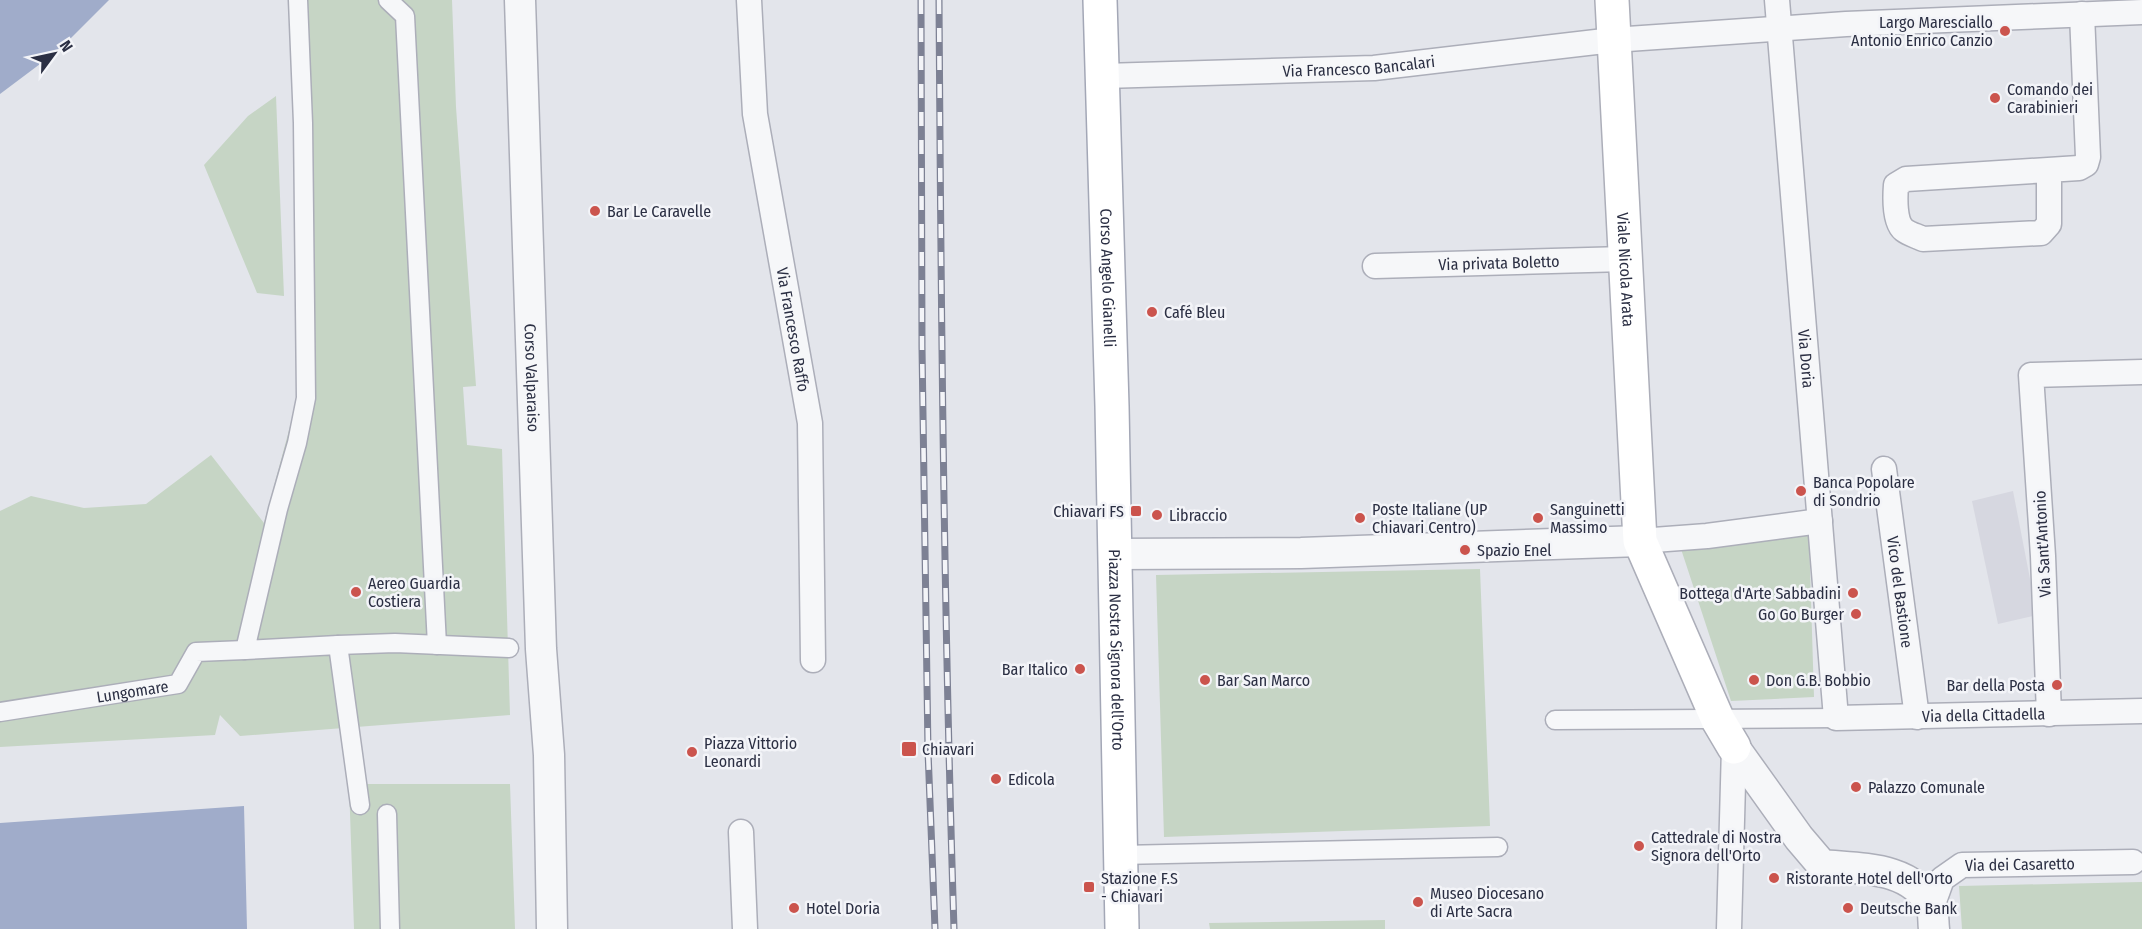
<svg xmlns="http://www.w3.org/2000/svg" width="2142" height="929" viewBox="0 0 2142 929" font-family="'Fira Sans Condensed',sans-serif">
  <style>
    .built { fill: #d6d7e0 }
    .green { fill: #c6d5c5 }
    .water { fill: #a0acca }
    .lines { fill: none; stroke-linecap: round; stroke-linejoin: round }
    .pedestrian-casing { stroke: #acaeb9; stroke-width: 21 }
    .minor-casing { stroke: #acaeb9; stroke-width: 27 }
    .tertiary-casing { stroke: #acaeb9; stroke-width: 33 }
    .secondary-casing { stroke: #acaeb9; stroke-width: 36 }
    .primary-casing { stroke: #a3a7b6; stroke-width: 36 }
    .pedestrian { stroke: #f6f7f9; stroke-width: 18 }
    .minor { stroke: #f6f7f9; stroke-width: 24 }
    .tertiary { stroke: #f6f7f9; stroke-width: 30 }
    .secondary { stroke: #fff; stroke-width: 33 }
    .primary { stroke: #fff; stroke-width: 33 }
    .rail-casing { stroke: #7d8194; stroke-width: 7 }
    .rail { stroke: #f3f4f8; stroke-width: 4.5; stroke-dasharray: 14; stroke-linecap: butt }
    .poi-dot { fill: #cb544d; stroke: #f3f4f8; stroke-width: 2 }
    .labels { text-anchor: middle; stroke-width: 5; stroke-linejoin: round; paint-order: stroke }
    .poi-label { font-size: 16px; fill: #2b2f43; stroke: #f3f4f8; text-anchor: start }
    .street-label { font-size: 16px; fill: #2b2f43; stroke: #f3f4f8 }
  </style>
  <rect width="100%" height="100%" fill="#e3e5eb"/>
  <!-- built -->
  <path class="built" d="M2013 491 2037 615 1998 624 1972 501Z"/>
  <!-- green -->
  <path class="green" d="M292 0H452L456 107 476 386 463 387 467 445 502 449 510 715 240 736 220 715 215 735 0 747V511L31 496 84 508 146 504 211 455 264 523 302 382Z
    M276 96 284 296 257 293 204 165 248 116Z
    M1809 535 1814 697 1731 701 1681 549Z
    M1480 569 1490 826 1164 837 1156 575Z
    M349 784H510L515 929H354Z
    M2142 882V929H1962L1959 886Z
    M1385 920V929H1210L1209 923Z"/>
  <!-- water -->
  <path class="water" d="M0 0H109L60 49 0 94Z
    M244 806 247 929H0V823Z"/>
  <g class="lines">
    <defs>
      <g id="pedestrian">
        <path d="M298 0 303 123 306 398 297 443 278 509 245 650 338 645 360 805"/>
        <path d="M388 0 405 16 437 645"/>
        <path d="M338 645 395 643 509 648"/>
        <path id="s1" d="M0 712 178 684 196 652 245 650"/>
        <path d="M1555 720 1836 718"/>
        <path d="M387 814 390 929"/>
        <path d="M1120 855 1498 847"/>
      </g>
      <g id="minor">
        <path id="s2" d="M749 0 755 114 810 423 813 660"/>
        <path id="s3" d="M1777 0 1836 718 2142 711"/>
        <path id="s4" d="M1104 76 1374 68 1613 40 1846 24 2142 12"/>
        <path d="M2049 170V224L2041 233 1923 239C1917 236 1909 234 1904 230 1894 222 1895 198 1896 185L1906 179 2079 168 2086 164 2088 157 2082 14"/>
        <path id="s5" d="M1375 266 1625 259"/>
        <path id="s6" d="M1884 469 1917 717"/>
        <path d="M1640 541 1707 536 1820 521"/>
        <path d="M2049 714 2043 556 2031 375 2142 372"/>
        <path d="M741 832 745 929"/>
        <path id="s7" d="M1932 907 1942 879 1962 865 2133 862"/>
        <path d="M1729 929 1734 747"/>
      </g>
      <g id="tertiary">
        <path id="s8" d="M520 0 541 649 549 755 552 929"/>
        <path d="M1115 554 1301 553 1640 541"/>
        <path d="M1734 747 1799 838 1822 865C1860 869 1912 866 1931 906 1934 912 1933 922 1934 929"/>
      </g>
      <g id="secondary">
        <path id="s9" d="M1612 0 1640 541 1718 720 1734 747"/>
      </g>
      <g id="primary">
        <path id="s10" d="M1100 0 1112 406 1122 929"/>
      </g>
    </defs>
    <!-- pedestrian casing -->
    <use href="#pedestrian" class="pedestrian-casing"/>
    <!-- minor casing -->
    <use href="#minor" class="minor-casing"/>
    <!-- tertiary casing -->
    <use href="#tertiary" class="tertiary-casing"/>
    <!-- secondary casing -->
    <use href="#secondary" class="secondary-casing"/>
    <!-- primary casing -->
    <use href="#primary" class="primary-casing"/>
    <!-- pedestrian -->
    <use href="#pedestrian" class="pedestrian"/>
    <!-- minor -->
    <use href="#minor" class="minor"/>
    <!-- tertiary -->
    <use href="#tertiary" class="tertiary"/>
    <!-- secondary -->
    <use href="#secondary" class="secondary"/>
    <!-- primary -->
    <use href="#primary" class="primary"/>
    <defs>
      <path id="rail" d="M921 0 922 347 928 751 935 929
        M939 0C941 310 944 619 954 929"/>
    </defs>
    <!-- rail casing -->
    <use href="#rail" class="rail-casing"/>
    <!-- rail -->
    <use href="#rail" class="rail"/>
  </g>
  <!-- markers -->
  <g class="poi-dot">
    <circle cx="2005" cy="31" r="6"/>
    <circle cx="1995" cy="98" r="6"/>
    <circle cx="595" cy="211" r="6"/>
    <circle cx="1152" cy="312" r="6"/>
    <circle cx="1801" cy="491" r="6"/>
    <rect x="1130" y="505" width="12" height="12" rx="3"/>
    <circle cx="1157" cy="515" r="6"/>
    <circle cx="1360" cy="518" r="6"/>
    <circle cx="1538" cy="518" r="6"/>
    <circle cx="1465" cy="550" r="6"/>
    <circle cx="356" cy="592" r="6"/>
    <circle cx="1853" cy="593" r="6"/>
    <circle cx="1856" cy="614" r="6"/>
    <circle cx="1080" cy="669" r="6"/>
    <circle cx="1205" cy="680" r="6"/>
    <circle cx="1754" cy="680" r="6"/>
    <circle cx="2057" cy="685" r="6"/>
    <rect x="901" y="741" width="16" height="16" rx="3"/>
    <circle cx="692" cy="752" r="6"/>
    <circle cx="996" cy="779" r="6"/>
    <circle cx="1856" cy="787" r="6"/>
    <circle cx="1639" cy="846" r="6"/>
    <circle cx="1774" cy="878" r="6"/>
    <rect x="1083" y="881" width="12" height="12" rx="3"/>
    <circle cx="1418" cy="902" r="6"/>
    <circle cx="794" cy="908" r="6"/>
    <circle cx="1848" cy="908" r="6"/>
  </g>
  <g class="labels">
    <!-- poi labels -->
    <g class="poi-label">
      <text x="1993" y="28" text-anchor="end">Largo Maresciallo<tspan x="1993" dy="18">Antonio Enrico Canzio</tspan></text>
      <text x="2007" y="95">Comando dei<tspan x="2007" dy="18">Carabinieri</tspan></text>
      <text x="607" y="217">Bar Le Caravelle</text>
      <text x="1164" y="318">Café Bleu</text>
      <text x="1813" y="488">Banca Popolare<tspan x="1813" dy="18">di Sondrio</tspan></text>
      <text x="1372" y="515">Poste Italiane (UP<tspan x="1372" dy="18">Chiavari Centro)</tspan></text>
      <text x="1550" y="515">Sanguinetti<tspan x="1550" dy="18">Massimo</tspan></text>
      <text x="1124" y="517" text-anchor="end">Chiavari FS</text>
      <text x="1169" y="521">Libraccio</text>
      <text x="1477" y="556">Spazio Enel</text>
      <text x="368" y="589">Aereo Guardia<tspan x="368" dy="18">Costiera</tspan></text>
      <text x="1841" y="599" text-anchor="end">Bottega d'Arte Sabbadini</text>
      <text x="1844" y="620" text-anchor="end">Go Go Burger</text>
      <text x="1068" y="675" text-anchor="end">Bar Italico</text>
      <text x="1217" y="686">Bar San Marco</text>
      <text x="1766" y="686">Don G.B. Bobbio</text>
      <text x="2045" y="691" text-anchor="end">Bar della Posta</text>
      <text x="704" y="749">Piazza Vittorio<tspan x="704" dy="18">Leonardi</tspan></text>
      <text x="922" y="755">Chiavari</text>
      <text x="1008" y="785">Edicola</text>
      <text x="1868" y="793">Palazzo Comunale</text>
      <text x="1651" y="843">Cattedrale di Nostra<tspan x="1651" dy="18">Signora dell'Orto</tspan></text>
      <text x="1101" y="884">Stazione F.S<tspan x="1101" dy="18">- Chiavari</tspan></text>
      <text x="1786" y="884">Ristorante Hotel dell'Orto</text>
      <text x="1430" y="899">Museo Diocesano<tspan x="1430" dy="18">di Arte Sacra</tspan></text>
      <text x="806" y="914">Hotel Doria</text>
      <text x="1860" y="914">Deutsche Bank</text>
    </g>
    <!-- street labels -->
    <g class="street-label">
      <text dy="6" stroke="none"><textPath href="#s4" startOffset="255">Via Francesco Bancalari</textPath></text>
      <text dy="6" stroke="none"><textPath href="#s5" startOffset="124">Via privata Boletto</textPath></text>
      <text dy="6" stroke="none"><textPath href="#s9" startOffset="270">Viale Nicola Arata</textPath></text>
      <text dy="6" stroke="none"><textPath href="#s10" startOffset="278">Corso Angelo Gianelli</textPath></text>
      <text dy="6" stroke="none"><textPath href="#s2" startOffset="333">Via Francesco Raffo</textPath></text>
      <text dy="6" stroke="none"><textPath href="#s3" startOffset="360">Via Doria</textPath></text>
      <text dy="6" stroke="none"><textPath href="#s8" startOffset="378">Corso Valparaiso</textPath></text>
      <text transform="translate(2042 544) rotate(-93)" y="6">Via Sant'Antonio</text>
      <text dy="6" stroke="none"><textPath href="#s6" startOffset="124">Vico del Bastione</textPath></text>
      <text dy="6" stroke="none"><textPath href="#s10" startOffset="650">Piazza Nostra Signora dell'Orto</textPath></text>
      <text dy="6" stroke="none"><textPath href="#s1" startOffset="134">Lungomare</textPath></text>
      <text dy="6" stroke="none"><textPath href="#s3" startOffset="868">Via della Cittadella</textPath></text>
      <text dy="6" stroke="none"><textPath href="#s7" startOffset="112">Via dei Casaretto</textPath></text>
    </g>
  </g>
  <!-- north arrow -->
  <g transform="translate(54 54) rotate(57)" stroke="#f3f4f8" stroke-width="4.5" paint-order="stroke">
  <path d="M0-4.5L10 22L0 15L-10 22Z" fill="#2b2f43"/>
  <text y="-9" font-size="16" font-weight="bold" text-anchor="middle" fill="#2b2f43">N</text>
  </g>
</svg>
